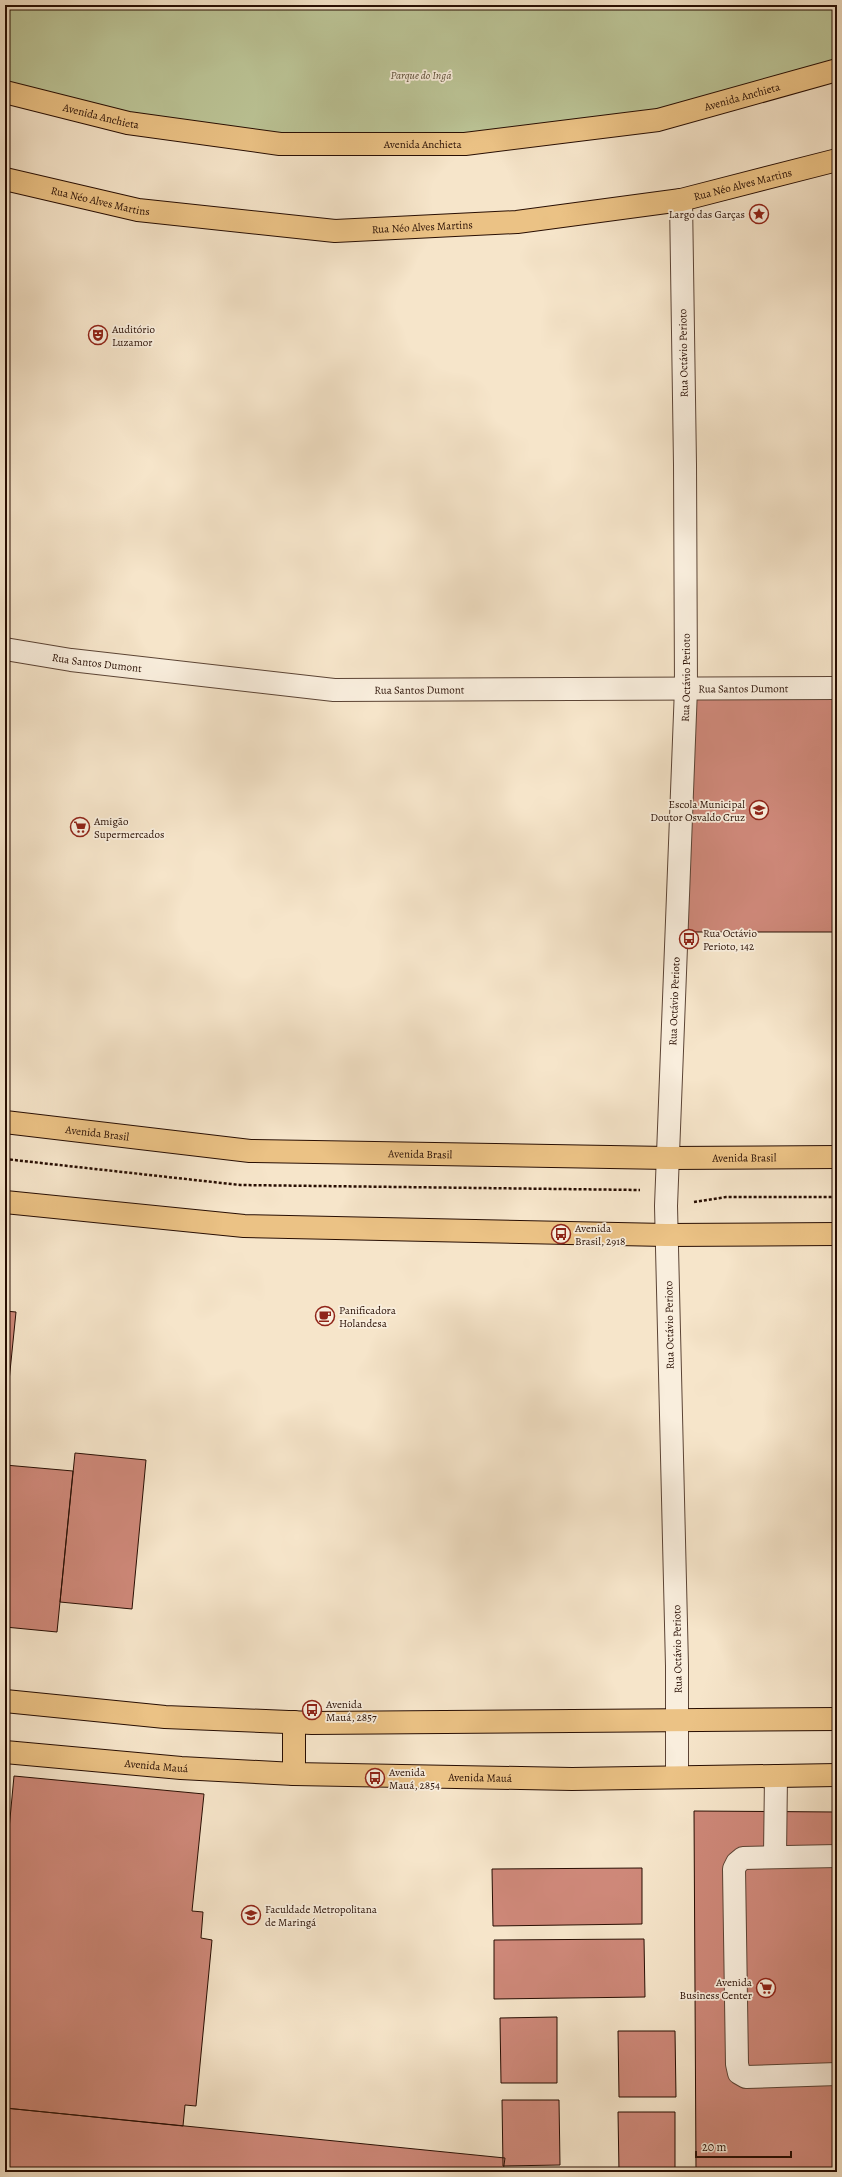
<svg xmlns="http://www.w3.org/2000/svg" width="842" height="2177" viewBox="0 0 842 2177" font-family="Alegreya,serif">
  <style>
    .green { fill: #bcc597; stroke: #726a4d }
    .building { fill: #ce8879; stroke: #280e03 }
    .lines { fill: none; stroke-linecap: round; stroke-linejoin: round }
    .minor-casing { stroke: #5c4435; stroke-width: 24 }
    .major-casing { stroke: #280e03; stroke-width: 24 }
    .path { stroke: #280e03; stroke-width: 2.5; stroke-dasharray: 3 2; stroke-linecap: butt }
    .minor { stroke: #f9eedd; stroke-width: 22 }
    .major { stroke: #ebc285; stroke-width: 22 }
    .labels { text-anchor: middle; stroke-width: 3.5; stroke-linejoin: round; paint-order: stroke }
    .park-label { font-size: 11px; font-style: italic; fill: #5c4e37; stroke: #f9eedd }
    .street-label { font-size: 11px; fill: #280e03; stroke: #f9eedd }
    .poi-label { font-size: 11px; fill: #280e03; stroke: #f9eedd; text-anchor: start }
  </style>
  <rect width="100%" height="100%" fill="#f6e5ca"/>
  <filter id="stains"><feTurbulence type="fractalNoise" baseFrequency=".005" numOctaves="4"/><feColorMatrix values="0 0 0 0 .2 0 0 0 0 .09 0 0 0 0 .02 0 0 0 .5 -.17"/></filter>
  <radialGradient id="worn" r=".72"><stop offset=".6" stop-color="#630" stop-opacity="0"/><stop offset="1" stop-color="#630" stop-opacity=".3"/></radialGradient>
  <!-- green -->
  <path class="green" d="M5 5H837V70L658 120 465 144H280L5 92Z"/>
  <!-- building -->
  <path class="building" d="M686 688H837V932H677Z
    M5 1311 16 1312 5 1421Z
    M75 1453 146 1460 132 1609 60 1602Z
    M5 1465 73 1471 57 1632 5 1627Z
    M14 1776 204 1794 192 1911 203 1912 201 1938 212 1940 196 2106 185 2105 183 2126 5 2108V1872Z
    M694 1811 837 1812V2172H696Z
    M642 1868V1924L493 1926 492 1869Z
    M644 1939 645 1997 494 1999V1940Z
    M557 2017V2083H501L500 2018Z
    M618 2031H675L676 2097H619Z
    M502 2100H559L560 2165 503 2166Z
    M5 2108 505 2158 503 2172H5Z
    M618 2112H675V2172H619Z"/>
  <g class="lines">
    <defs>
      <g id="minor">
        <path id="s1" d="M5 649 71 660 334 690 837 688"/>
        <path id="s2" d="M677 1777V1666L666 1206 686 688 685 464 681 200"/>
        <path d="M775 1856 776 1776"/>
        <path d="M837 1856 743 1858 737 1863 734 1869 737 2064 739 2073 746 2077 837 2074"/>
      </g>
      <g id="major">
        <path id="s3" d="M5 92 128 123 280 144H465L658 120 837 70"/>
        <path id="s4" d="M5 179 138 210 335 231 517 222 681 200 837 160"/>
        <path id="s5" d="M5 1122 250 1151 668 1158 837 1157"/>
        <path d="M5 1202 244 1226 666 1235 837 1234"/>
        <path d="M5 1701 165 1717 312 1723 837 1719"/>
        <path id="s6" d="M5 1752 181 1768 294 1774 572 1779 837 1775"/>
        <path d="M294 1774V1722"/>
      </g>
    </defs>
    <!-- minor casing -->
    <use href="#minor" class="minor-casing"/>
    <!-- major casing -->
    <use href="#major" class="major-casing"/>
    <!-- path -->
    <path class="path" d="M5 1159 240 1185 640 1190
      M694 1202 726 1197H837"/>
    <!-- minor -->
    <use href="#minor" class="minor"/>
    <!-- major -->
    <use href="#major" class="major"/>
  </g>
  <!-- icons -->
  <defs>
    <symbol id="sight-ring" viewBox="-11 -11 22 22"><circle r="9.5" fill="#f9eedd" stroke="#8f2418" stroke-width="1.5"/><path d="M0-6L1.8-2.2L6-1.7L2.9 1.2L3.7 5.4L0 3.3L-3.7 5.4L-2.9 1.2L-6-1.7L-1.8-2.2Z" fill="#8f2418"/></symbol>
    <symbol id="theatre-ring" viewBox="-11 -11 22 22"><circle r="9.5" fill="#f9eedd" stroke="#8f2418" stroke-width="1.5"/><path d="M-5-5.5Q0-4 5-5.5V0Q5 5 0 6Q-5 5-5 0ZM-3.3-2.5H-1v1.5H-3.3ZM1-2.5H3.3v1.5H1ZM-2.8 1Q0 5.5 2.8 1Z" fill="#8f2418"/></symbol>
    <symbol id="school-ring" viewBox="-11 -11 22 22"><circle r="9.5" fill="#f9eedd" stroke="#8f2418" stroke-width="1.5"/><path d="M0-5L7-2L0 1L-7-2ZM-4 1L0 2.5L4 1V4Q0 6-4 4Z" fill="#8f2418"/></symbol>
    <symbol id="supermarket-ring" viewBox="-11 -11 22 22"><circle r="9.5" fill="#f9eedd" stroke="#8f2418" stroke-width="1.5"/><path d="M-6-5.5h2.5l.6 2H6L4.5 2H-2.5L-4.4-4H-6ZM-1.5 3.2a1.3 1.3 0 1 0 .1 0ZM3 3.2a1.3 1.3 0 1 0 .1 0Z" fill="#8f2418"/></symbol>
    <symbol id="bus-ring" viewBox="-11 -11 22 22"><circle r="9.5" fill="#f9eedd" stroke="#8f2418" stroke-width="1.5"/><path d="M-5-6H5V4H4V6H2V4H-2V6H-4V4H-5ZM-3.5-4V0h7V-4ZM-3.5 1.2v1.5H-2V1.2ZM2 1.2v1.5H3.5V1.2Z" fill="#8f2418"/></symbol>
    <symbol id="cafe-ring" viewBox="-11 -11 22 22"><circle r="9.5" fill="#f9eedd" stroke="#8f2418" stroke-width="1.5"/><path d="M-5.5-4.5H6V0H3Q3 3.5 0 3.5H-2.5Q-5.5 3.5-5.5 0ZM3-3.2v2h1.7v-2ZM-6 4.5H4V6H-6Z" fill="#8f2418"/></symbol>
    <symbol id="university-ring" viewBox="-11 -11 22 22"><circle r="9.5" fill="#f9eedd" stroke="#8f2418" stroke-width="1.5"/><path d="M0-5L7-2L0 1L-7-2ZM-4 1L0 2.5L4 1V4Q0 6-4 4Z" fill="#8f2418"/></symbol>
  </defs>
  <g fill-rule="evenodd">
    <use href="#sight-ring" x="748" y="203" width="22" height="22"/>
    <use href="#theatre-ring" x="87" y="324" width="22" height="22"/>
    <use href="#school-ring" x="748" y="799" width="22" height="22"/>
    <use href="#supermarket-ring" x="69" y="816" width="22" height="22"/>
    <use href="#bus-ring" x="678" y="928" width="22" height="22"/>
    <use href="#bus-ring" x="550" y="1223" width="22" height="22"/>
    <use href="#cafe-ring" x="314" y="1305" width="22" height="22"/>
    <use href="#bus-ring" x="301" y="1699" width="22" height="22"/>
    <use href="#bus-ring" x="364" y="1767" width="22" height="22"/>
    <use href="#university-ring" x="240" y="1904" width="22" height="22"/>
    <use href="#supermarket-ring" x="755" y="1977" width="22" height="22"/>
  </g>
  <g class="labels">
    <!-- park labels -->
    <g class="park-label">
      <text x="421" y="79">Parque do Ingá</text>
    </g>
    <!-- street labels -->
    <g class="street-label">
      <text dy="4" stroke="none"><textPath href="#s3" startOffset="747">Avenida Anchieta</textPath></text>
      <text dy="4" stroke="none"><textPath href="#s3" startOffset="99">Avenida Anchieta</textPath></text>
      <text dy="4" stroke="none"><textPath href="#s3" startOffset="423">Avenida Anchieta</textPath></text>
      <text dy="4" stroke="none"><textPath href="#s4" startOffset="746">Rua Néo Alves Martins</textPath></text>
      <text dy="4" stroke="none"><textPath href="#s4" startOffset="98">Rua Néo Alves Martins</textPath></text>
      <text dy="4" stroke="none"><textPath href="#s4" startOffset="422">Rua Néo Alves Martins</textPath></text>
      <text transform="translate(683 353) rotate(-91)" y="4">Rua Octávio Perioto</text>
      <text dy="4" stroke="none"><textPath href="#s1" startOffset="93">Rua Santos Dumont</textPath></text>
      <text dy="4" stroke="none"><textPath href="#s2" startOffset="1100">Rua Octávio Perioto</textPath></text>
      <text dy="4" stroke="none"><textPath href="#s1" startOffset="741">Rua Santos Dumont</textPath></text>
      <text dy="4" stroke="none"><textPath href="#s1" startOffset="417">Rua Santos Dumont</textPath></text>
      <text dy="4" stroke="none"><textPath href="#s2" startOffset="776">Rua Octávio Perioto</textPath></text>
      <text dy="4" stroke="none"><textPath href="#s5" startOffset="93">Avenida Brasil</textPath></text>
      <text dy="4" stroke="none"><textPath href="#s5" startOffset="417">Avenida Brasil</textPath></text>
      <text dy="4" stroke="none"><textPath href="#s5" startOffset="741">Avenida Brasil</textPath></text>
      <text transform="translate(669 1325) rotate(-91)" y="4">Rua Octávio Perioto</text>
      <text transform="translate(677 1649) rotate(-91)" y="4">Rua Octávio Perioto</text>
      <text dy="4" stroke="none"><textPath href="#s6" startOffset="152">Avenida Mauá</textPath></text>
      <text dy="4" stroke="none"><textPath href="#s6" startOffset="476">Avenida Mauá</textPath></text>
    </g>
    <!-- poi labels -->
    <g class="poi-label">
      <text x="745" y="218" text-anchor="end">Largo das Garças</text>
      <text x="112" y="333">Auditório<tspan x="112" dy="13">Luzamor</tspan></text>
      <text x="745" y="808" text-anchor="end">Escola Municipal<tspan x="745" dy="13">Doutor Osvaldo Cruz</tspan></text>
      <text x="94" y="825">Amigão<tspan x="94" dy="13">Supermercados</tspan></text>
      <text x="703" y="937">Rua Octávio<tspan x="703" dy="13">Perioto, 142</tspan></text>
      <text x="575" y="1232">Avenida<tspan x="575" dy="13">Brasil, 2918</tspan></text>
      <text x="339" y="1314">Panificadora<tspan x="339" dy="13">Holandesa</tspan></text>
      <text x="326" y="1708">Avenida<tspan x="326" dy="13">Mauá, 2857</tspan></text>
      <text x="389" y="1776">Avenida<tspan x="389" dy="13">Mauá, 2854</tspan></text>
      <text x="265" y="1913">Faculdade Metropolitana<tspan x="265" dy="13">de Maringá</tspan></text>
      <text x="752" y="1986" text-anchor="end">Avenida<tspan x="752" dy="13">Business Center</tspan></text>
    </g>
  </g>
  <!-- margin -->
  <rect width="842" height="2177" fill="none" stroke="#f6e5ca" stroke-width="20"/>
  <rect x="6" y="6" width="830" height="2165" fill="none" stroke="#280e03" stroke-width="2"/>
  <rect x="10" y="10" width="822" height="2157" fill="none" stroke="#280e03"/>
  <!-- scale -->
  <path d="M696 2151v6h95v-6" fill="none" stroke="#280e03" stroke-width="2"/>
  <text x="702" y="2151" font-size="12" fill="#280e03" stroke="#f9eedd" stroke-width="3" paint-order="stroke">20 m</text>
  <rect width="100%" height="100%" filter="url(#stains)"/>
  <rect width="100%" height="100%" fill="url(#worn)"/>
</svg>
